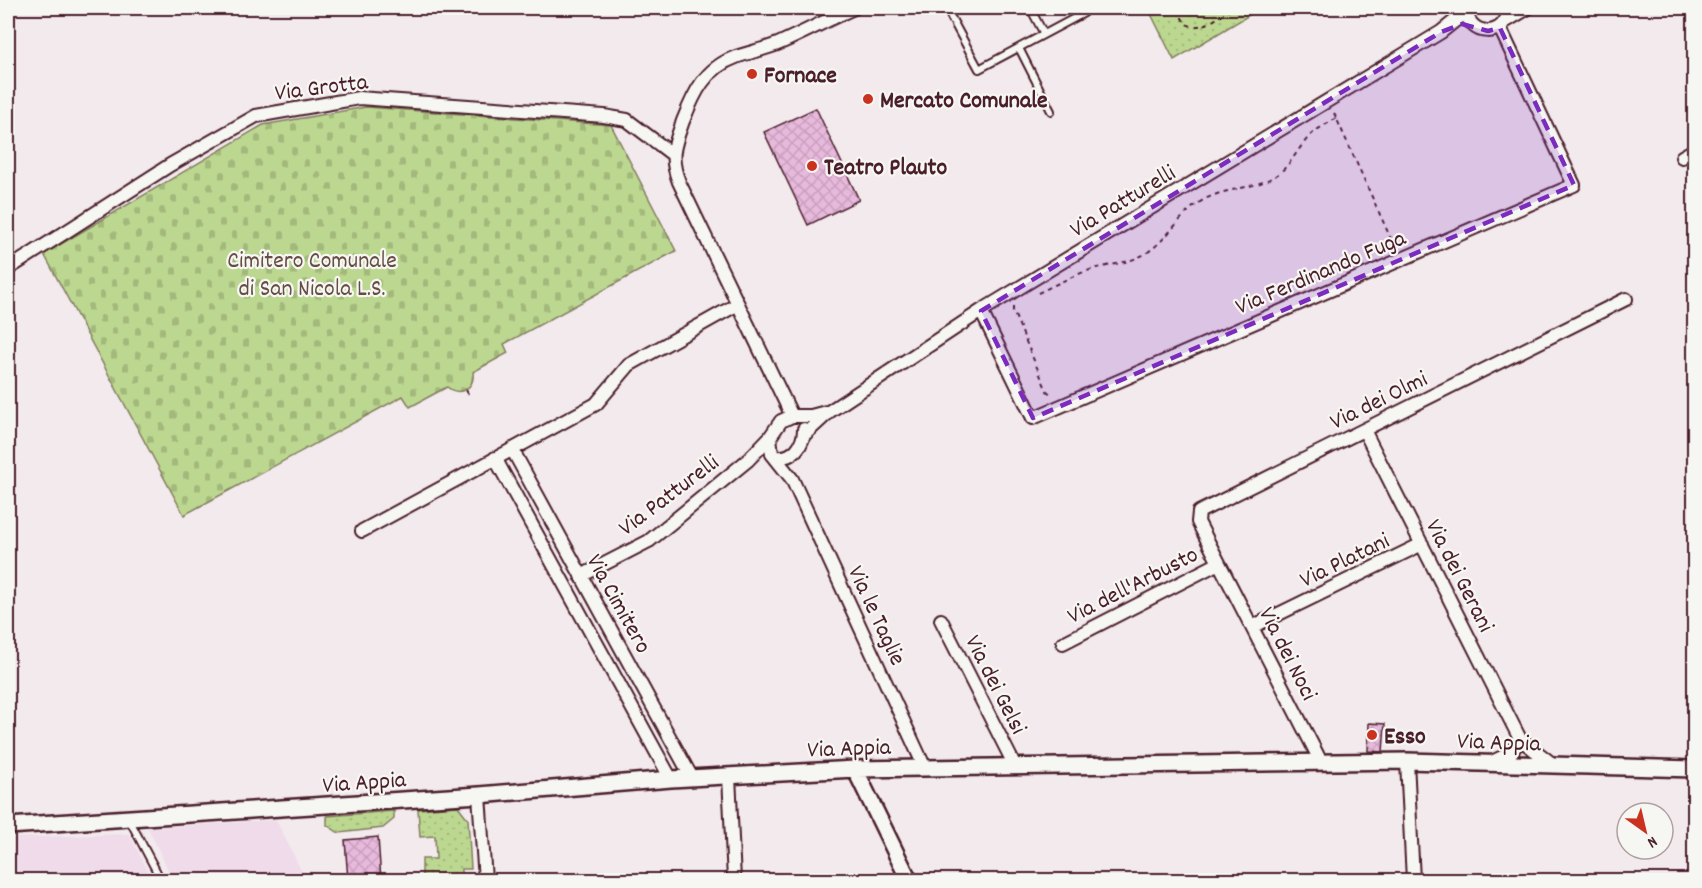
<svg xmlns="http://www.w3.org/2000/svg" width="1702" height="888" viewBox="0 0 1702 888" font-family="Dekko,sans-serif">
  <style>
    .built { fill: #efdbe9 }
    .grass { fill: url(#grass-dots); stroke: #837c5e; stroke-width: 1.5 }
    .cemetery { fill: url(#cemetery-stones); stroke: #837c5e; stroke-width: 1.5 }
    .building { fill: url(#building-cross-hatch); stroke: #4a1f2b; stroke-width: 1.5 }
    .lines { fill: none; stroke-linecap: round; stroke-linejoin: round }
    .service-casing { stroke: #4a1f2b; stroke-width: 10 }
    .minor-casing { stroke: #4a1f2b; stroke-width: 16 }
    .tertiary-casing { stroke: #4a1f2b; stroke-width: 20 }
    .path { stroke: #4a1f2b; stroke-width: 2; stroke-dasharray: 4.5 4.5; stroke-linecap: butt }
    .service { stroke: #f6f6f2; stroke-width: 6 }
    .minor { stroke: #f6f6f2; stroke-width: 12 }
    .tertiary { stroke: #f6f6f2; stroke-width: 15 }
    .marked { fill: #7b2cbf; fill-opacity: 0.2; stroke: #7b2cbf; stroke-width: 4.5; stroke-dasharray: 12 8; stroke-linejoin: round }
    .poi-dot { fill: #c8321e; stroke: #f6f6f2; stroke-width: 2 }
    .labels { text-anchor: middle; stroke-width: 4.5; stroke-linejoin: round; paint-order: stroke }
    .poi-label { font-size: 24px; font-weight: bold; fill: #4a1f2b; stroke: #f6f6f2; text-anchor: start }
    .street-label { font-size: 24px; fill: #4a1f2b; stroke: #f6f6f2 }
    .park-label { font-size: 24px; fill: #664d44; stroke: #f6f6f2 }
  </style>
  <defs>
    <pattern id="grass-dots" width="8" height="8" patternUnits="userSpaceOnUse" patternTransform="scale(1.5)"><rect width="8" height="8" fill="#bcd890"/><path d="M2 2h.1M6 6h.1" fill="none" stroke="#a3b97c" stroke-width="1.8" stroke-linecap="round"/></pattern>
    <pattern id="cemetery-stones" width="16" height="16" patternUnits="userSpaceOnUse" patternTransform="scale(1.5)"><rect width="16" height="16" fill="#bcd890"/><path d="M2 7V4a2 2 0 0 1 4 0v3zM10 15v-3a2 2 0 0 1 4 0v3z" fill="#a3b97c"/></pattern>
    <pattern id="building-cross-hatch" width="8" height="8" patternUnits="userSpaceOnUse" patternTransform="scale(1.5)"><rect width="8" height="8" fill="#e7b9dc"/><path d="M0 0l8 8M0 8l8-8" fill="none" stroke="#c89fbd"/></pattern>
  </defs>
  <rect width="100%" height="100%" fill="#f3eaee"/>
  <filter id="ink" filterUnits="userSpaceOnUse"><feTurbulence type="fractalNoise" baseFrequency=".0167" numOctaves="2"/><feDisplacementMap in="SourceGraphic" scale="12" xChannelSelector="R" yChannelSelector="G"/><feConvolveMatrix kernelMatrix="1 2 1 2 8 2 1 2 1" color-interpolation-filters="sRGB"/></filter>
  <g filter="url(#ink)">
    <!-- built -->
    <path class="built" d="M276 820 306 880H173L148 828Z
      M129 834 152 880H8V838Z"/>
    <!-- grass -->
    <path class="grass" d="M1148 8H1261L1174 60Z
      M458 806 468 819 471 869H461V880H422V859H436L435 836 420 837 418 809Z
      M394 811V819L383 828 339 833 327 825V816Z"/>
    <!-- cemetery -->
    <path class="cemetery" d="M366 107 611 125 676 251 504 344 508 353 473 372C475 388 460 397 447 387L410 407 403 396 184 515 44 254 263 125Z"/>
    <!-- building -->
    <path class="building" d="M816 108 859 200 808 225 764 132Z
      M1369 723 1385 724 1383 752 1368 751Z
      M378 837 381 880H348L345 840Z"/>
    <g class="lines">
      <defs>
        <path id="service" d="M946 8 979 69 1084 13
          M1030 8 1044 34
          M1019 48 1051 111
          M129 819 161 880"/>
        <path id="minor" d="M1466 8C1467 38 1507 39 1509 8
          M1506 21 1528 8
          M1682 157 1694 150
          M8 269 170 165 256 116 359 98 604 116 627 120 672 154
          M981 311 1033 418 1574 185 1500 28
          M792 416 679 182C669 157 674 146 683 121 694 93 705 68 736 57 750 52 766 49 780 43 805 32 829 19 854 8
          M1364 430 1520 739 1555 766
          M804 435 830 411 981 311 1441 32 1461 16 1466 9
          M770 437 772 454 792 479 925 768
          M512 449 692 778
          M776 457C793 459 804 445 804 429
          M495 458 671 779
          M362 531 596 404 629 365 738 304
          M581 576 649 541 748 460 770 437 781 421 792 416H811L826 412
          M941 620 1015 766
          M1252 627 1422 544
          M1063 643 1219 563
          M1407 761 1413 880
          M1321 762 1198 522 1199 512 1626 299
          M1492 762 1511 753 1520 739
          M729 776 734 880
          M479 795 485 880"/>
        <path id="tertiary" d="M855 769 909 880
          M8 826 479 795 671 779 855 769 1407 761 1694 769"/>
      </defs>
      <!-- service casing -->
      <use href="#service" class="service-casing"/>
      <!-- minor casing -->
      <use href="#minor" class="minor-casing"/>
      <!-- tertiary casing -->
      <use href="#tertiary" class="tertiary-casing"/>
      <!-- path -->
      <path class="path" d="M1182 8V18L1186 24C1203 32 1219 16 1233 8
        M1334 113 1396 250
        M1038 293C1053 286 1068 278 1084 272 1106 264 1128 265 1148 252 1170 237 1181 212 1205 199 1228 187 1255 190 1278 174 1293 163 1299 145 1313 133 1320 127 1329 123 1336 118
        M1013 307V311L1047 391 1053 396
        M466 390 470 397"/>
      <!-- service -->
      <use href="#service" class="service"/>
      <!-- minor -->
      <use href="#minor" class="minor"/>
      <!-- tertiary -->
      <use href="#tertiary" class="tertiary"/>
    </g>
  </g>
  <!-- marked area -->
  <path class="marked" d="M1462 24 1488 31 1500 28 1574 185 1033 418 981 311 1441 32Z"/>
  <!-- markers -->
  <g class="poi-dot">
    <circle cx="752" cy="74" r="6"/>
    <circle cx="868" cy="99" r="6"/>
    <circle cx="812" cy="166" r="6"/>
    <circle cx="1372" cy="735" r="6"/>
  </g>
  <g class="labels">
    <!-- poi labels -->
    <g class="poi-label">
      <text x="764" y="82">Fornace</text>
      <text x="880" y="107">Mercato Comunale</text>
      <text x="824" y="174">Teatro Plauto</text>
      <text x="1384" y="743">Esso</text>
    </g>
    <!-- street labels -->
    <g class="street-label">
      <text transform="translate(321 86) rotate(-7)" y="8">Via Grotta</text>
      <text transform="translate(1122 200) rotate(-31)" y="8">Via Patturelli</text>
      <text transform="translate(1320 271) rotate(-23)" y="8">Via Ferdinando Fuga</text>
      <text transform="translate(1378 399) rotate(-26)" y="8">Via dei Olmi</text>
      <text transform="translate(668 494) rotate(-37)" y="8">Via Patturelli</text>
      <text transform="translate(1344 559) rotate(-26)" y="8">Via Platani</text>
      <text transform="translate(1461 575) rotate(63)" y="8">Via dei Gerani</text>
      <text transform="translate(1132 584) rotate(-27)" y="8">Via dell'Arbusto</text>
      <text transform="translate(620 603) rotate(61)" y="8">Via Cimitero</text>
      <text transform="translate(878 615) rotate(65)" y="8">Via le Taglie</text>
      <text transform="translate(1289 653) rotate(63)" y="8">Via dei Noci</text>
      <text transform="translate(997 684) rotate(63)" y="8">Via dei Gelsi</text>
      <text transform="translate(1499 741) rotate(2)" y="8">Via Appia</text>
      <text transform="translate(849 747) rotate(-2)" y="8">Via Appia</text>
      <text transform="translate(364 781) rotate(-4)" y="8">Via Appia</text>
    </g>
    <!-- park labels -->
    <g class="park-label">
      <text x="312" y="267">Cimitero Comunale<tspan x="312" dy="28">di San Nicola L.S.</tspan></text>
    </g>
  </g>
  <!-- margin -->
  <rect width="1702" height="888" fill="none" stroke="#f6f6f2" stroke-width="30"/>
  <rect x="15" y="15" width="1672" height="858" fill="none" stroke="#4a1f2b" stroke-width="2" filter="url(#ink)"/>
  <!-- north arrow -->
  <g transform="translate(1645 831) rotate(146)"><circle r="28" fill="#f6f6f2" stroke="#b1a0a2" stroke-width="1.5"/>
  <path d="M0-4.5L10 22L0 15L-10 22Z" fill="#c8321e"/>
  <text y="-9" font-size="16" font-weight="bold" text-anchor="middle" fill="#4a1f2b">N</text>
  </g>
</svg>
